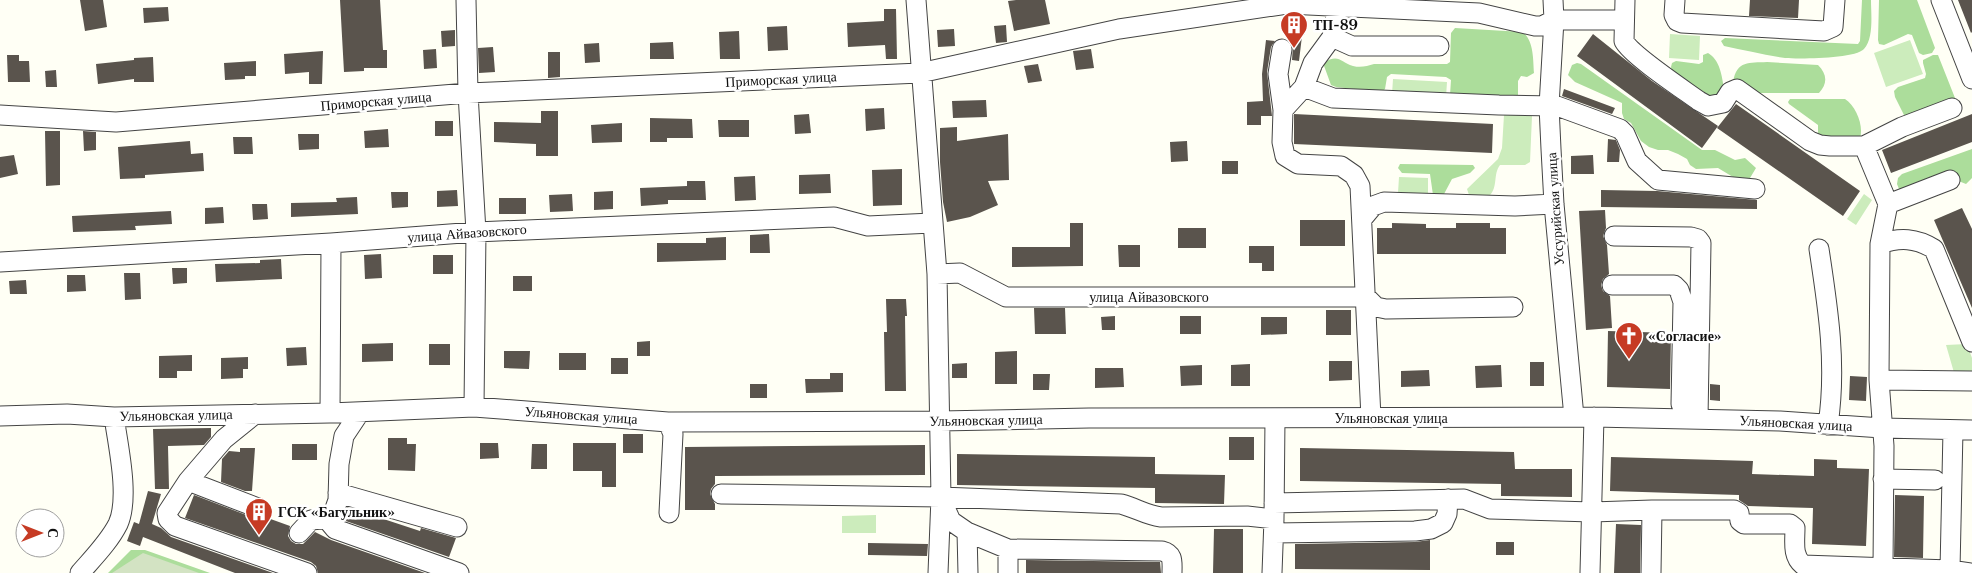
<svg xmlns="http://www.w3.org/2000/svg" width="1972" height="573" viewBox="0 0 1972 573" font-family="'Libre Baskerville',serif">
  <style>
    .green { fill: #ccecbc }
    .forest { fill: #acdd9b }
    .cemetery { fill: #d3e3c3 }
    .building { fill: #5a544d }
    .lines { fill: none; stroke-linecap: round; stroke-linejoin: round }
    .minor-casing { stroke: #444; stroke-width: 21 }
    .minor { stroke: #fff; stroke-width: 19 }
    .labels { text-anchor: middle; stroke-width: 5; stroke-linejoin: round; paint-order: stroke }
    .poi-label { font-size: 14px; font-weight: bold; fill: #111; stroke: #fff; text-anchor: start }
    .street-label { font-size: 14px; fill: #111; stroke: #fff }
  </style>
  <rect width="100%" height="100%" fill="#fffff5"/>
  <!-- green -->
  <path class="green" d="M1670 34 1700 36 1699 60 1669 58Z
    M1910 40 1923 74 1886 87 1874 53Z
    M1393 79 1447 82 1446 97 1392 94Z
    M1508 111 1530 112 1532 116 1530 162 1525 165H1500C1493 174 1498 187 1490 195H1469L1467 189 1498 159 1502 148 1504 115Z
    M1399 177 1428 178V194L1398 193Z
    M1864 194 1872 200 1856 225 1847 219Z
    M1967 344 1972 358V376H1955L1946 345Z
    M876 515V533H842V516Z"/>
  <!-- forest -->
  <path class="forest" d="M1862 0H1871C1871 14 1874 38 1864 49 1855 59 1798 59 1785 58 1764 55 1744 50 1724 46L1721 41 1725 38 1858 44 1860 41Z
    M1879 0H1917L1935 48 1932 53 1923 55 1919 53 1912 35 1908 34 1884 45 1879 44 1878 40Z
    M1455 28 1523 32C1534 42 1533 59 1534 73L1527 77 1521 76 1518 81V97L1450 95 1451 80 1446 77 1391 74 1387 77 1385 89 1382 92 1336 87 1331 85 1323 63C1339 53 1340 62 1353 66 1361 68 1367 66 1374 64H1447L1450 62 1451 33Z
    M1708 53C1720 60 1722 76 1724 89L1715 100 1673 75 1671 67 1672 63 1676 61 1699 64 1703 62V55Z
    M1933 55H1938L1955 98 1953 102 1906 119 1895 97 1894 91 1898 87 1925 78 1926 74 1923 63V60Z
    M1767 62 1818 65C1827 74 1828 83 1819 93H1755L1733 82C1737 60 1749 63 1767 62Z
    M1577 63 1581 64 1702 150H1715L1735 160 1745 158 1756 168 1750 178 1738 180 1718 168 1696 169 1690 165 1687 159 1678 154 1668 150H1658L1649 147 1641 141 1631 123 1624 119 1622 113V103L1575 82 1568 75 1572 65Z
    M1790 99H1845C1856 106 1864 126 1860 138L1818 137V125L1789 104 1788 102Z
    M1972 149V178L1966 184 1951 178 1904 190 1899 189 1897 184 1898 178 1902 174Z
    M1400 164 1473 165 1475 168 1470 173 1452 179 1444 194 1433 195 1430 174 1402 173 1398 168Z
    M131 550H145L210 573H108Z"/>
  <!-- cemetery -->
  <path class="cemetery" d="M143 553 199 573H112Z"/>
  <!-- building -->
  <path class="building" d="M80 0H103L107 27 85 31Z
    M340 0H380L383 50H387V68H364V71L344 72Z
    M1016 0H1045L1050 24 1014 31 1008 1Z
    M1750 0H1799L1798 18 1749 16Z
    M1958 0H1972V32L1971 33Z
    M168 7 169 21 144 23 143 8Z
    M884 9H896L897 59H886L885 45 848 47 847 23 884 21Z
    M1291 15 1305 16V34L1302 36 1299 61 1292 60 1293 45 1288 40 1290 38Z
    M1006 25 1007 42 996 43 994 26Z
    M787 26 788 50 768 51 767 27Z
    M954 29 955 46 938 47 937 30Z
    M455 30V46L442 47 441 31Z
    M739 31 740 59H720L719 32Z
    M1593 34 1652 81 1718 126 1702 148 1577 56Z
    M1266 40 1275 41 1271 47 1267 72 1272 116H1261V125H1247V102L1263 101 1262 74Z
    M673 42 674 59H650V43Z
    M599 43 600 62 585 63 584 44Z
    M493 47 495 72 479 73 478 48Z
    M436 49 437 68 424 69 423 50Z
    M1091 49 1094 68 1076 70 1073 51Z
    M323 51 322 84H309V72L285 74 284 54Z
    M548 52H560V77L548 78Z
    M7 55H19V61H29L30 82H8Z
    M153 57 154 82H134V79L98 84 96 64 134 60V58Z
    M256 61V76H245V79L225 80 224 63Z
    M1038 64 1042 81 1028 83 1024 66Z
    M56 70 57 87H46L45 71Z
    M1564 89 1615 108 1612 114 1562 96Z
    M986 100 987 117 953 118 952 101Z
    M1736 104 1860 191 1843 216 1717 128Z
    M884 108 885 129 866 131 865 109Z
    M541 111H558V156H536V144L494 142V122L541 123Z
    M809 114 811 133 795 134 794 115Z
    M1294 114 1493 124 1492 153 1294 144Z
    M1972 114V142L1891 173 1882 150Z
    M650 118 692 119 693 138H667V142H650Z
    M718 120H749V137H719Z
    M435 121H453V136H435Z
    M622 123V142L592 143 591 125Z
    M957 127V141L1008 134 1009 180 988 181 998 205 970 217 947 222 943 202 940 162V128Z
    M388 129 389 147 365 148 364 131Z
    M45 131H60V185L46 186Z
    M83 131 96 132V150L84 151Z
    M298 134H319V149L299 150Z
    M233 137H252L253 154H234Z
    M1608 139 1616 140 1620 150 1619 162H1607Z
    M190 141 191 154 203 153 204 171 145 175V178L120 179 118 147Z
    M1187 141 1188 161 1171 162 1170 142Z
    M14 155 18 174 0 178V157Z
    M1593 155 1594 174H1571V156Z
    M1222 161H1238V174H1222Z
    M902 169V205L873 206 872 170Z
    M830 174 831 193 799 194V175Z
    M755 176 756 200 735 201 734 177Z
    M687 181H705L706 200H668V204L641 206 640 188 687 186Z
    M457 190 458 206 437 207V191Z
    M1601 190 1657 191 1757 200V209L1601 207Z
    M613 191V209L594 210V192Z
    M391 192H408V207L392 208Z
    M572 194 573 211 550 212 549 195Z
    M357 197 358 214 291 217V203L337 202 336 198Z
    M499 198H526V214H499Z
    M252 204H267L268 219 253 220Z
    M223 207 224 223 205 224V208Z
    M1962 208 1972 229V308L1934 220Z
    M1605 210 1606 228 1603 236 1607 245 1609 274 1603 279 1601 285 1603 291 1610 296 1612 328 1586 330 1579 211Z
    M171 211 172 224 135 226 136 230 73 232 72 216Z
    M1300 220H1345V246H1300Z
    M1070 223H1083V266L1012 267V247H1070Z
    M1392 223 1426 224V228H1456V223H1490V228H1506V254H1377V228H1392Z
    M1178 228H1206V248H1178Z
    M769 234 770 253H750V235Z
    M726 237V260L657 262V243H706V238Z
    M1118 245H1140V267H1119Z
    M1249 246H1274V271H1262V263H1249Z
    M381 254 382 278 365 279 364 255Z
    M433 255H453V274H433Z
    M281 259 282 279 216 282 215 264 260 263V260Z
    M172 268H187V283L173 284Z
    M124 273H140L141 299 125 300Z
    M67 275H85L86 291 67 292Z
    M513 276H532V291H513Z
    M26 280 27 294H10L9 281Z
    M886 299H906L907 316H905L906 391H885L884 332H887Z
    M1034 308H1065L1066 334H1035Z
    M1326 310H1351V335H1326Z
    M1115 316V330H1102L1101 317Z
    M1180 316H1201V334H1180Z
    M1261 317H1287V334L1261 335Z
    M1608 331 1671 333 1670 389 1607 387Z
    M650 341V356H637V342Z
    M393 343V361L362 362V344Z
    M429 344H450V365H429Z
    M306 347 307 365 287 366 286 348Z
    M504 351H530L529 369 504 368Z
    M1017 351V384H995V352Z
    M559 353H586V370H559Z
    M192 355V371H177V378H159V356Z
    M248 357V369H243V378L221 379V358Z
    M611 358H628V374H611Z
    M1329 361H1352V380L1329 381Z
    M1530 362H1544V386H1530Z
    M967 363V378H952V364Z
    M1250 364V386H1231V365Z
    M1202 365V385L1181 386 1180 366Z
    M1501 365 1502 387 1476 388 1475 366Z
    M1095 368H1123L1124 387 1095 388Z
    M1429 370 1430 386 1401 387V371Z
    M830 373H843V392L806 393 805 379H830Z
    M1033 374H1050L1049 390H1033Z
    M1850 376 1867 377 1866 401 1849 400Z
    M750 384H767V398H750Z
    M1710 384 1720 385V401L1710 400Z
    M211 428V437L204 445 168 446 169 489H155L153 429Z
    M623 434H643V453H623Z
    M1229 437H1254V460H1229Z
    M388 438H407V444H416L415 471 388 470Z
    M480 443H498L499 458 480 459Z
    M573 443H616V487H602V471H573Z
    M292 444H317V460H292Z
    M532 444H547V469H531Z
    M925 445V475L715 476V484L711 489 710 494 715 504V510H685V447Z
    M240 448H255L252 491H245L221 482 222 459 229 451 240 452Z
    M1300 448 1514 452 1515 469H1572V497L1501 496V484L1300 481Z
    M957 454 1155 457V474L1225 475 1224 504 1155 503V488L957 485Z
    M1611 457 1753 461 1752 474 1814 476V459L1837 460V468L1869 469 1866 546 1812 544 1813 508 1748 506 1739 500V495L1610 491Z
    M148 491 161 494 152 524 161 528 171 537 273 573H235L143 537 140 546 127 541 134 522 139 524Z
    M194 495 254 518 259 519 265 517 290 526 288 536 291 541 296 544H303L315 532 331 540 425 573H318L316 566 311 562 185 518Z
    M1895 495 1924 496 1923 558 1894 557Z
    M347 507 420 531 421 528 456 538 449 557 343 520Z
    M1616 524 1641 525 1640 573H1614Z
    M1214 529H1243V573H1213Z
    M1430 540V570L1295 569V544L1415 542Z
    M1496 542H1514V555H1496Z
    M868 543 928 544 927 556 868 555Z
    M1026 560 1160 562 1161 573H1026Z"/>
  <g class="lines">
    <defs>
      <path id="minor" d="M466 0 468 93 476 232 474 407
        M916 0 937 274 941 497 938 573
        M1339 0 1332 37 1313 63 1304 87 1283 110 1282 142 1285 156 1298 164 1341 166 1354 175 1360 186 1371 418
        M1553 0 1554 20 1549 106 1551 149 1554 204 1574 417
        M1625 0 1624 41C1631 55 1684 90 1699 101L1708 106 1723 103 1730 92 1737 89 1810 141 1820 145 1830 146H1864L1902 127 1952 108
        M1675 0 1674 15 1677 21 1682 23 1824 31 1833 27 1835 0
        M1941 0 1972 79
        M1332 37 1352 46H1439
        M1282 49 1278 74 1283 110
        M1304 87 1333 98 1499 105 1557 106 1620 129 1625 134 1637 161 1658 180 1755 189
        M0 115 116 122 468 93 920 73 1119 29 1287 4 1479 13 1535 26H1542L1554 20H1624
        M1864 146 1888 204
        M1363 218 1373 206 1384 202 1515 206 1554 204
        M1880 244C1900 237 1916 238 1934 249L1972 342
        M1819 249C1828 308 1837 365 1828 425
        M0 262 331 243 476 232 834 217 868 226 932 223
        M937 274 960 273 1006 297H1366L1376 307 1386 309 1513 307
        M1612 285H1674L1679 290 1683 302 1681 404 1685 411 1698 419 1701 243 1698 239 1691 237 1614 236
        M1879 380 1972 381
        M360 412 344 436 339 464 338 500 330 523 335 529 459 573
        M330 413 331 243
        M255 414 224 439 188 481 167 513 168 519 175 526 307 573
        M0 416 67 414 114 417 330 413 474 407 668 422 940 421 1089 418 1594 417 1780 421 1882 428 1972 430
        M668 422 673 434 669 513
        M1953 430 1950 570 1970 573
        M1883 479 1935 480
        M188 481 258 508
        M338 493 457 527
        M721 494 941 497 1121 504C1136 508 1146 515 1161 517L1247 516 1274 519
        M942 501 951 521 967 532 1008 549 1162 551C1174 554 1172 562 1172 573
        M1274 503 1464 499 1490 509 1592 512 1652 510H1734L1739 513 1740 521 1744 524H1790L1795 528C1795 542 1792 556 1803 565L1950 570 1949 573
        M967 532 968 573
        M299 533 311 520 332 518
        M1274 533 1415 531 1431 529 1443 523 1447 514 1448 499
        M1008 549V573
        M1883 567 1884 446 1879 380 1880 244 1888 204 1950 180
        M80 573C93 558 109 542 118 524 130 498 118 445 114 417
        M1272 573 1274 519 1275 419
        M1590 573 1594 417
        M1651 573 1652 510"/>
    </defs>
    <!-- minor casing -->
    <use href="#minor" class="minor-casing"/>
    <!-- minor -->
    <use href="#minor" class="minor"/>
  </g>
  <!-- icons -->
  <defs>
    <symbol id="building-pin" viewBox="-11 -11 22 30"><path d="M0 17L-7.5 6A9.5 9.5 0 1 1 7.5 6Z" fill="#c63b24" stroke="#fff"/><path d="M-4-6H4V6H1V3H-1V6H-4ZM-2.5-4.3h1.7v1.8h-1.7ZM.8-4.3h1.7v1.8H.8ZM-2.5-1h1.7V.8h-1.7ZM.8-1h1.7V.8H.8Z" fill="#fff"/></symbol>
    <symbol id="church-pin" viewBox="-11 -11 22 30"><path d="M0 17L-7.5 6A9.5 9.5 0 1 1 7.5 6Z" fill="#c63b24" stroke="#fff"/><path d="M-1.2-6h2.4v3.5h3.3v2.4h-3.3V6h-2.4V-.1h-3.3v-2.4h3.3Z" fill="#fff"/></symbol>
  </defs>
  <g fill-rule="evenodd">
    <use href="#building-pin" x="1278" y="9" width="32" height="43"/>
    <use href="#church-pin" x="1613" y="320" width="32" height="43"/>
    <use href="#building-pin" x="243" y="496" width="32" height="43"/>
  </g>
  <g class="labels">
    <!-- poi labels -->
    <g class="poi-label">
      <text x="1313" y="30">ТП-89</text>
      <text x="1648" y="341">«Согласие»</text>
      <text x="278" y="517">ГСК «Багульник»</text>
    </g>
    <!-- street labels -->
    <g class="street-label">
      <text transform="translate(781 79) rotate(-3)" y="5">Приморская улица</text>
      <text transform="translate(376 101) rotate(-5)" y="5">Приморская улица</text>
      <text transform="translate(1555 209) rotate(-94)" y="5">Уссурийская улица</text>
      <text transform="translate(467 233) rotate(-4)" y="5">улица Айвазовского</text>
      <text x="1149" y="302">улица Айвазовского</text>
      <text transform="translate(176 415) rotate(-1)" y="5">Ульяновская улица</text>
      <text transform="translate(581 415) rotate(4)" y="5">Ульяновская улица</text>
      <text x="1391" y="423">Ульяновская улица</text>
      <text transform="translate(986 420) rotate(-1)" y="5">Ульяновская улица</text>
      <text transform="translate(1796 423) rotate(3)" y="5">Ульяновская улица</text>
    </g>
  </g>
  <!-- north arrow -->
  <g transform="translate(40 533) rotate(90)"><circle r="24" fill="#ffffff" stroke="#a0a0a0"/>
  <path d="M0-4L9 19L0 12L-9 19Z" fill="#c63b24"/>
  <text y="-8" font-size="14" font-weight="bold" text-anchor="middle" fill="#111111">С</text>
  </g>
</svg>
